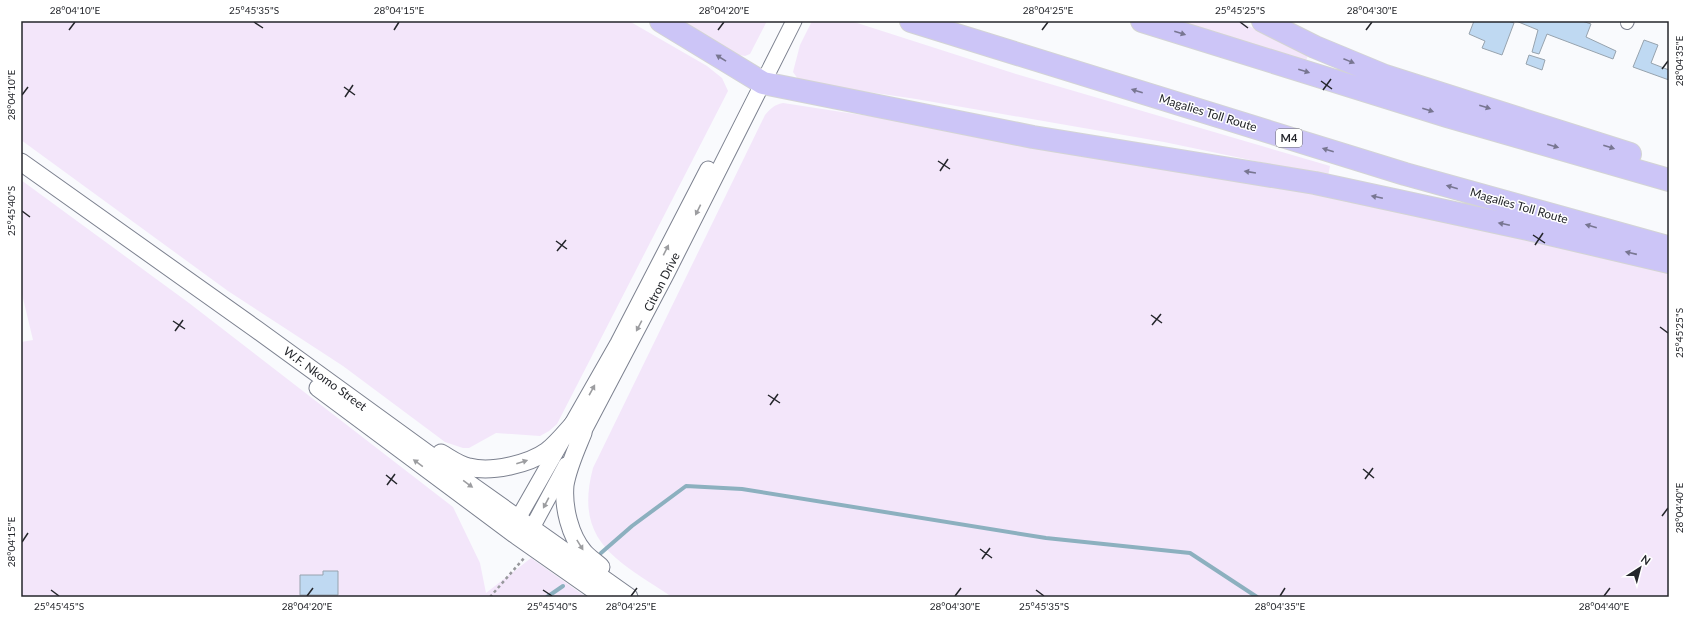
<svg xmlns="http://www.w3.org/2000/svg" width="1690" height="618" viewBox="0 0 1690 618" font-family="Lato,sans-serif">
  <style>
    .green { fill: #f3e6fa }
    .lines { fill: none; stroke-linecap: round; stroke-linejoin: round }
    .stream { stroke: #8cb0bf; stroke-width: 4 }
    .building { fill: #bfd9f2; stroke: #97a3ae }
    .minor-casing { stroke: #7c818f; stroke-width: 14 }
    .tertiary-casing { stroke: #7c818f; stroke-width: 17 }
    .secondary-casing { stroke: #7c818f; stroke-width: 19 }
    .motorway-casing { stroke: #d3d4d5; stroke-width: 24 }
    .path { stroke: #97989c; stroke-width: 2.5; stroke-dasharray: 3 3; stroke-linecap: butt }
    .minor { stroke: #fff; stroke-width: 12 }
    .tertiary { stroke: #fff; stroke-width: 15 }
    .secondary { stroke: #fff; stroke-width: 17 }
    .motorway { stroke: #ccc5f7; stroke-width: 22 }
    .oneway { fill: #787691 }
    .oneway2 { fill: #9c9da0 }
    .ticks { fill: none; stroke: #24262b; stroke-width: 1.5 }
    .labels { text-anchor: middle; stroke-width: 3; stroke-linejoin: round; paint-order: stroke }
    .shield { fill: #fff; stroke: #66676b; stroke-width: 1 }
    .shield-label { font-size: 11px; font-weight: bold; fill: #24262b }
    .street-label { font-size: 12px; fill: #24262b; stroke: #fff }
    .neatline { fill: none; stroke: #24262b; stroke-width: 1.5 }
    .ticks-label { font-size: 10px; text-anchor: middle; fill: #24262b }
  </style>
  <rect width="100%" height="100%" fill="#f9fafd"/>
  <!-- green -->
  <path class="green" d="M21 21H629L707 66 722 78 728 91 557 424 549 431 540 436 496 433 469 448H463L445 442 343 366 228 291 21 140Z
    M682 21H767L750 54 745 56 739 55Z
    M812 21H851L1016 74 1330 166 1328 176 1164 142 916 99 807 83 798 79 793 72 800 45Z
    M1176 21H1239L1308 55 1306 61Z
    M783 103C919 124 1055 143 1191 168 1351 199 1510 234 1669 272V597H672C619 561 573 543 593 468L765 115C771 108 774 105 783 103Z
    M21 180 189 303 453 507 480 563 486 593 531 558 586 597H21V342L33 340 21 290Z"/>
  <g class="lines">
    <!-- stream -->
    <path class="stream" d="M601 553 632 526 686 486 742 489 1046 538 1190 553 1257 597
      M547 597 563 586"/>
  </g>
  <!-- building -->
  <path class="building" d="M1474 21H1508L1514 23 1502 55 1482 48 1485 41 1469 34Z
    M1516 21H1582L1591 24 1586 37 1616 51 1613 59 1547 34 1539 54 1532 52 1538 30Z
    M1644 40 1658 45 1651 63 1669 70V80L1633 67Z
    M1529 55 1545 60 1542 70 1526 64Z
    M323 571H338V595H300V575H323Z"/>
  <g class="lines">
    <defs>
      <path id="minor" d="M1627 23 1628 21"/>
      <path id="tertiary" d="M577 444 667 273 794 21
        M512 529 618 343 708 169
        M526 539 566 465"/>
      <path id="secondary" d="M21 162 256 329 468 483 629 597
        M318 388 517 536 604 597
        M583 433C576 450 568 467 565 485 563 507 570 536 584 552 589 558 596 562 601 567
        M441 453C450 458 459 465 469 467 491 473 529 464 547 451 557 443 565 433 573 424"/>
      <path id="motorway" d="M661 21 763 83 1033 137 1315 183 1528 229 1669 262
        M911 21 1405 174 1664 246
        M1142 21 1447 116 1669 180
        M1263 21 1315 47 1385 76 1630 154"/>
    </defs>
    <!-- minor casing -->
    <use href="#minor" class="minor-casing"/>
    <!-- tertiary casing -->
    <use href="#tertiary" class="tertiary-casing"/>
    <!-- secondary casing -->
    <use href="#secondary" class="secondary-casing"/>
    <!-- motorway casing -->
    <use href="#motorway" class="motorway-casing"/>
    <!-- path -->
    <path class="path" d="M490 597 525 557"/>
    <!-- minor -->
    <use href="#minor" class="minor"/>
    <!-- tertiary -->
    <use href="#tertiary" class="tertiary"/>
    <!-- secondary -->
    <use href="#secondary" class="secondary"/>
    <!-- motorway -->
    <use href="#motorway" class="motorway"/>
  </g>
  <!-- one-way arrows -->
  <defs><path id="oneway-solid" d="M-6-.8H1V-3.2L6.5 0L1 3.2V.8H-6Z"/></defs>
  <g class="oneway">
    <use href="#oneway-solid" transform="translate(1180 33) rotate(17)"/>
    <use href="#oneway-solid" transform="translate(721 58) rotate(-148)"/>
    <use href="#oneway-solid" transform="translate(1349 61) rotate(22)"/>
    <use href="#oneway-solid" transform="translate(1304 71) rotate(17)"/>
    <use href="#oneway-solid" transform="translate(1137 91) rotate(-163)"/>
    <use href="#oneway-solid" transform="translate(1485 107) rotate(17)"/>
    <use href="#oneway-solid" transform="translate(1428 110) rotate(17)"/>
    <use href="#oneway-solid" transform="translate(1553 146) rotate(16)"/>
    <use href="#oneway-solid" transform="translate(1609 147) rotate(18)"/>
    <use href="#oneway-solid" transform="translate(1328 150) rotate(-163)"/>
    <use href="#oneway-solid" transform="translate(1250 172) rotate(-171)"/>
    <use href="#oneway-solid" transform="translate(1452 187) rotate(-164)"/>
    <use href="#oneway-solid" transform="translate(1377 197) rotate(-168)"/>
    <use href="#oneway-solid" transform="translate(1504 224) rotate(-168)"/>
    <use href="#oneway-solid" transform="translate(1591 226) rotate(-164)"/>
    <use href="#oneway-solid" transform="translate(1631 253) rotate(-167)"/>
  </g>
  <g class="oneway2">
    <use href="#oneway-solid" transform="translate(698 210) rotate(116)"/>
    <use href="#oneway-solid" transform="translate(666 250) rotate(-63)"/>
    <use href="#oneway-solid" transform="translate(639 326) rotate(118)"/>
    <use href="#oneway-solid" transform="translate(592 390) rotate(-61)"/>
    <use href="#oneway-solid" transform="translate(522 462) rotate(-18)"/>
    <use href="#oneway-solid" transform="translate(418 463) rotate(-144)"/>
    <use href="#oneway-solid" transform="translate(468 484) rotate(36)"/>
    <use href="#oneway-solid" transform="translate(546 503) rotate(118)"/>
    <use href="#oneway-solid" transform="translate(580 545) rotate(58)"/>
  </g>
  <!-- ticks -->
  <path class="ticks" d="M254 22 263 28M1240 22 1248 28M69 30 75 22M394 30 399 22M718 30 724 22M1042 30 1048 22M1366 30 1372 22M1662 69 1668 61M1321 81 1332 89M344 87 355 95M1323 90 1331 79M22 95 28 87M345 97 353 85M938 161 950 169M940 171 948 159M22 211 30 217M1533 235 1545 243M556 241 567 249M1535 245 1543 233M557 251 566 240M1151 315 1162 323M173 321 185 329M1152 325 1161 314M1660 327 1668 333M175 331 183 320M768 395 780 403M770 405 778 394M1363 469 1374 478M386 475 397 484M1365 479 1373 468M387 485 395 474M1662 516 1668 508M22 542 28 533M980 549 992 558M982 559 990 548M51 590 59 596M543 590 552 596M1036 590 1044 596M307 596 313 588M631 596 637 588M955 596 961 588M1280 596 1285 588M1604 596 1610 588"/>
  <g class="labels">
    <!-- shield labels -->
    <rect class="shield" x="1276" y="129" width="26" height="18" rx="3"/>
    <g class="shield-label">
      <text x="1289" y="142">M4</text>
    </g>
    <!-- street labels -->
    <g class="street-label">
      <text transform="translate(1208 113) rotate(17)" y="4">Magalies Toll Route</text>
      <text transform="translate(1519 206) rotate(16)" y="4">Magalies Toll Route</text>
      <text transform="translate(662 282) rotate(-63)" y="4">Citron Drive</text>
      <text transform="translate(325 379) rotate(36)" y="4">W.F. Nkomo Street</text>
    </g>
  </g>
  <!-- border -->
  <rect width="1690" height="618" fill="none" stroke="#ffffff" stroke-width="44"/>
  <!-- north arrow -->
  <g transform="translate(1640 568) rotate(36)" stroke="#ffffff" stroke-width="3" paint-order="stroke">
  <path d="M0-3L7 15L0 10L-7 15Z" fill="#24262b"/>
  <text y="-6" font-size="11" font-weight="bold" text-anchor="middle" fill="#24262b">N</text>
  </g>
  <rect x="22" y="22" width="1646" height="574" class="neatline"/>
  <g class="ticks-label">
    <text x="75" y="14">28°04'10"E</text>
    <text x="254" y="14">25°45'35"S</text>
    <text x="399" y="14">28°04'15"E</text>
    <text x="724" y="14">28°04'20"E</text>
    <text x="1048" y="14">28°04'25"E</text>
    <text x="1240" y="14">25°45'25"S</text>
    <text x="1372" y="14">28°04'30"E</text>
    <text transform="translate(1679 61) rotate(-90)" y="4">28°04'35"E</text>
    <text transform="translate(11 95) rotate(-90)" y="4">28°04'10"E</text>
    <text transform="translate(11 211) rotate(-90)" y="4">25°45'40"S</text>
    <text transform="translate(1679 333) rotate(-90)" y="4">25°45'25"S</text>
    <text transform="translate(1679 508) rotate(-90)" y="4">28°04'40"E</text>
    <text transform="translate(11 542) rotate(-90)" y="4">28°04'15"E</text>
    <text x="59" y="610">25°45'45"S</text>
    <text x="307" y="610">28°04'20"E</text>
    <text x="552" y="610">25°45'40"S</text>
    <text x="631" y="610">28°04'25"E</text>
    <text x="955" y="610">28°04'30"E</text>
    <text x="1044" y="610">25°45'35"S</text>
    <text x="1280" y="610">28°04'35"E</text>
    <text x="1604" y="610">28°04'40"E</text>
  </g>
</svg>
